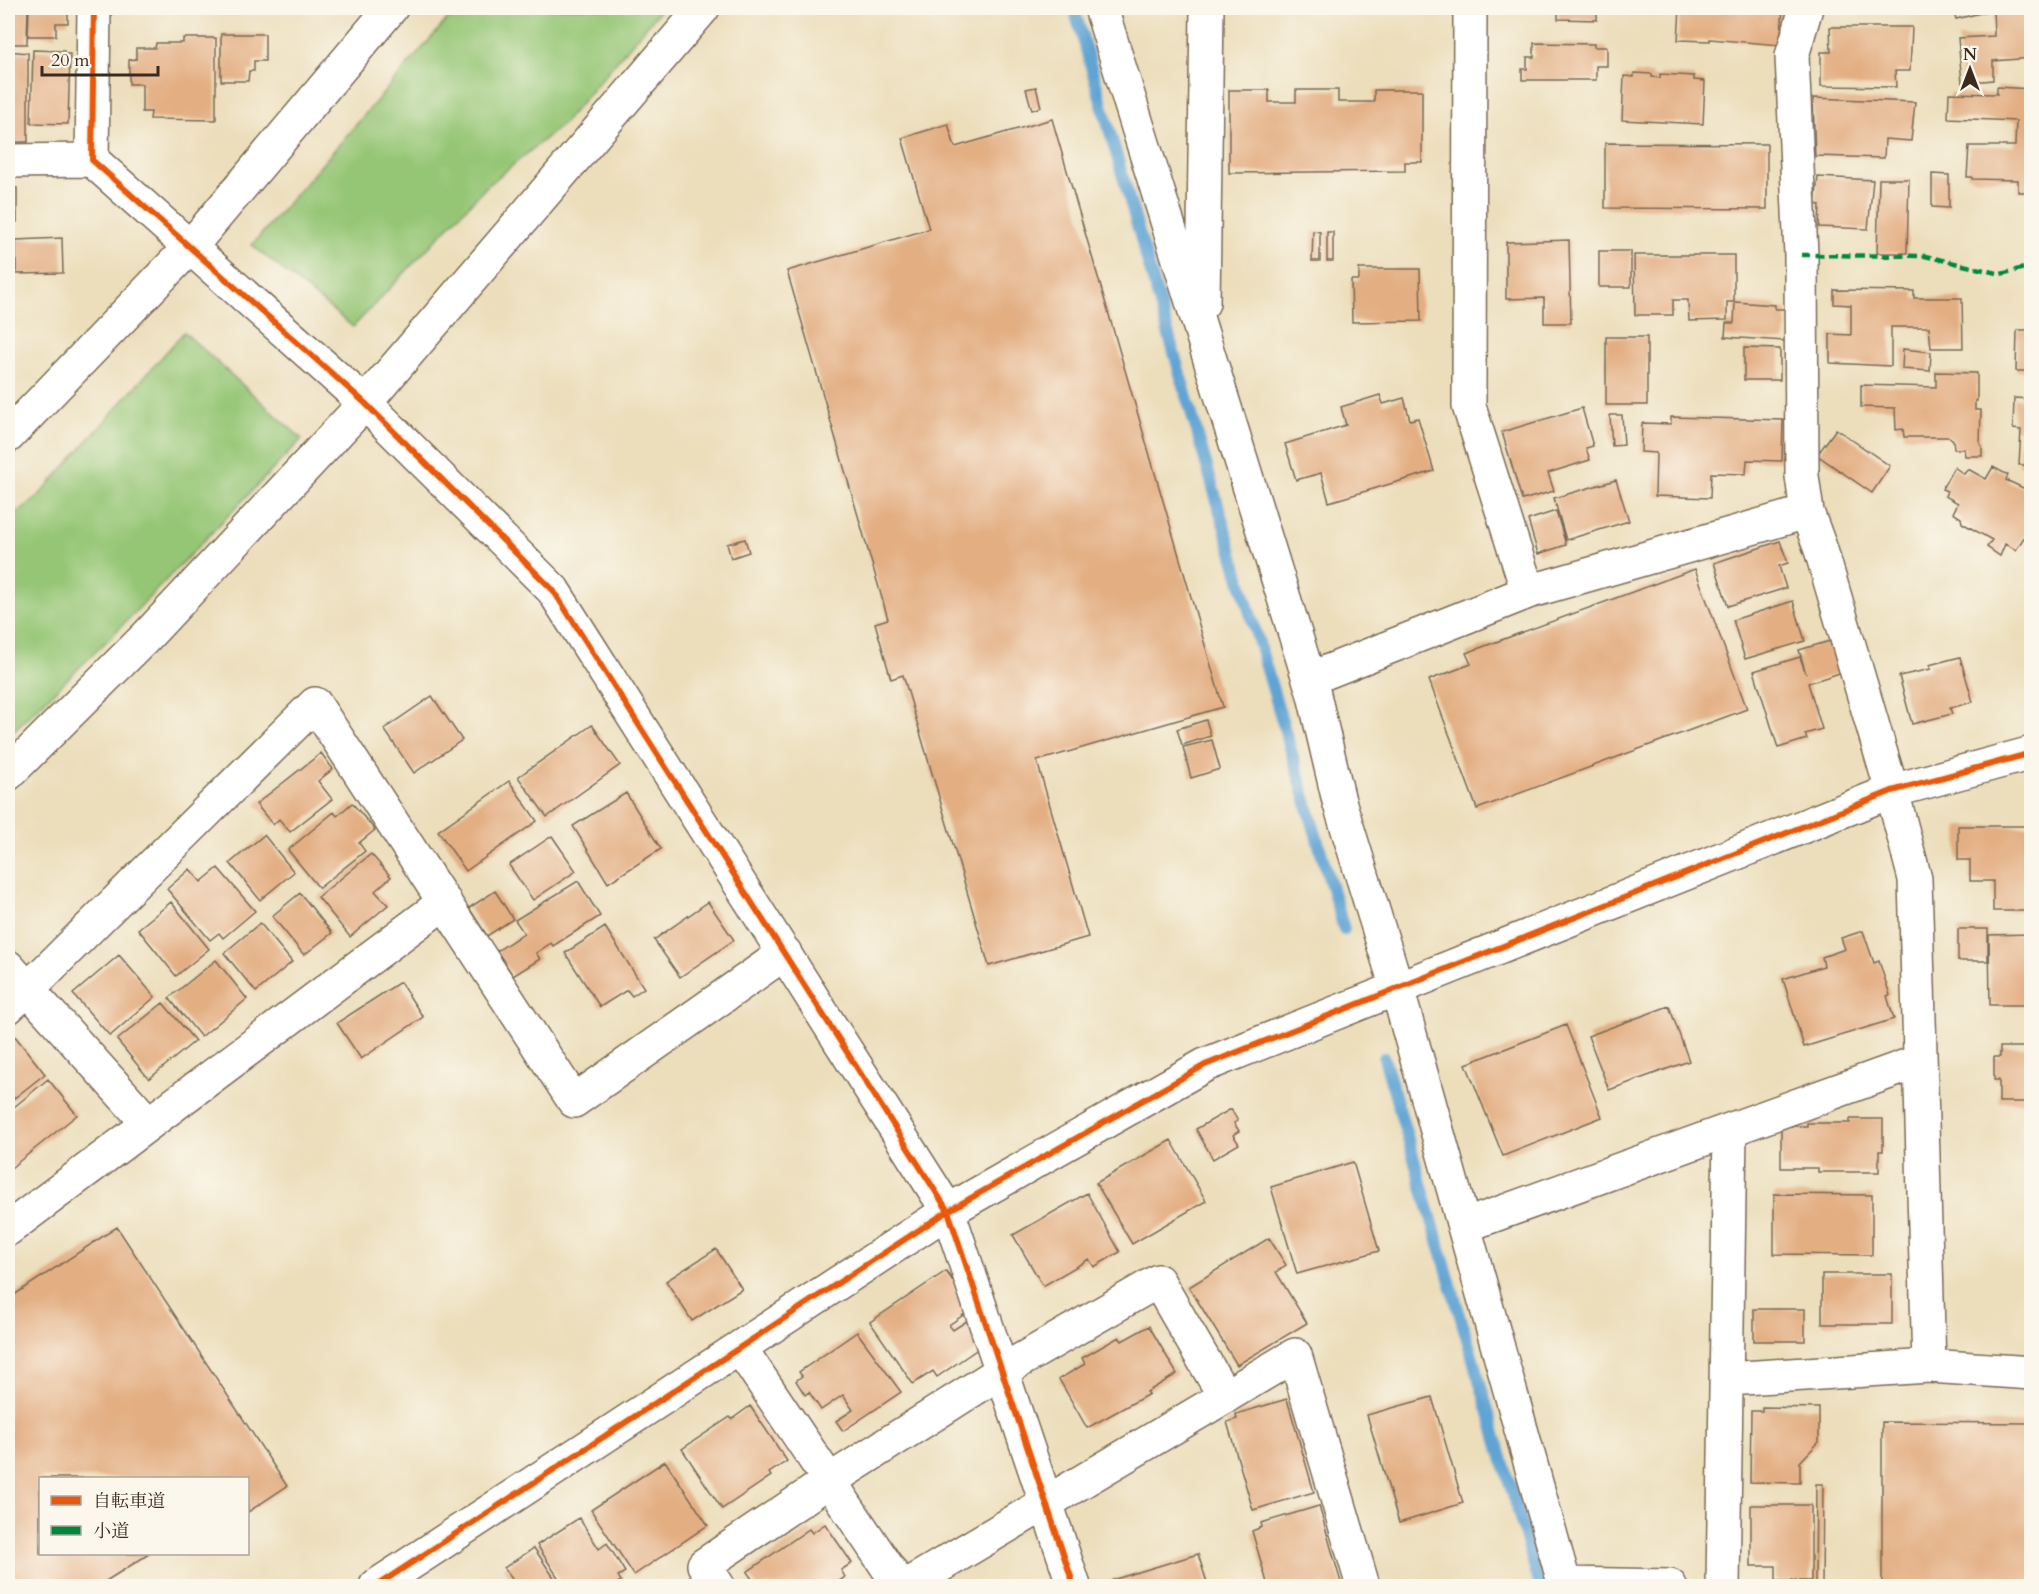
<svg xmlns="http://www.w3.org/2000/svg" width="2039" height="1594" viewBox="0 0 2039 1594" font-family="Cardo,'Noto Serif JP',serif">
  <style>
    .green { fill: #95c675; stroke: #68784a; stroke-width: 1.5 }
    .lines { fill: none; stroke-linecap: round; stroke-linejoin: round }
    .stream { stroke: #60a4d4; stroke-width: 12 }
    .building { fill: #e3ae82 }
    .minor-casing { stroke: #796955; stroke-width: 36 }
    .minor { stroke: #fff; stroke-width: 33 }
    .quiet { stroke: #00873e; stroke-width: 4.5; stroke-dasharray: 9 4.5; stroke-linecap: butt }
    .cycleway-casing { stroke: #fbf7ec; stroke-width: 10 }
    .cycleway { stroke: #e8590c; stroke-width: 6 }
  </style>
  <rect width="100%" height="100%" fill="#fbf7ec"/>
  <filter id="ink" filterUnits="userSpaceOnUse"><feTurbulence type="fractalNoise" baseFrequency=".0167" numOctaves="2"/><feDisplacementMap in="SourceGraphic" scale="12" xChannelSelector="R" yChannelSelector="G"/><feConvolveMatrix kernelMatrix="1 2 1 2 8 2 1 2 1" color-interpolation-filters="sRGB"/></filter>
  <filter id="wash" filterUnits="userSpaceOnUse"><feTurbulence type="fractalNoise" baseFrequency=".008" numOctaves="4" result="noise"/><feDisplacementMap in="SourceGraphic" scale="24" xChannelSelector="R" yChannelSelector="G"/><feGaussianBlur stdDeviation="1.35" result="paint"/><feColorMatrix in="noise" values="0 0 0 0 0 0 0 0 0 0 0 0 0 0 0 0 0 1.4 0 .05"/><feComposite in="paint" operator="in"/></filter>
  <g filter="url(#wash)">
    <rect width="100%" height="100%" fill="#ecdebb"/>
    <!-- green -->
    <path class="green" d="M457 8H662L563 124 486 187 353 327 252 245Z
      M184 332 302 439 110 638 8 736V518L35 500Z"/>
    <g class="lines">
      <!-- stream -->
      <path class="stream" d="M1074 8 1223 522 1344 929
        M1384 1058 1540 1586"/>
    </g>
    <g id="blocks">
      <!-- building -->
      <path class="building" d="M8 8H28L27 44H8Z
        M29 8H68V23H56V36H28Z
        M1558 8H1597V20L1558 19Z
        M1680 8H1783L1780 45 1710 39V41L1678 40Z
        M1953 8H2031L2032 58 1993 61V80L1962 83 1958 38 1994 36 1993 10 1956 19Z
        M1830 27H1912L1910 71H1895L1896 87 1821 86V52H1831Z
        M221 34H265V61H254V71H249L248 81H221Z
        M183 38H216V120L150 119 151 112H142V84H129V60L136 59V48H155L156 43H183Z
        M1534 43 1594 44V47H1607V66H1596V80H1522V69H1527V57H1534Z
        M33 50 64 51 65 54H70L68 124 31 123Z
        M8 51 28 53V142H8Z
        M1634 73 1652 74V77L1660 78V74L1694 76V80L1705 81 1703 124 1622 120 1624 76 1634 77Z
        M1036 87 1041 107 1032 110 1026 89Z
        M1997 87 2031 89 2029 103H2032V200H2030L2029 192H2018V180L1972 179V177H1967L1969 146H2015L2016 121 1948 118 1949 93 1997 94Z
        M1229 90H1269V102H1296V90H1338V102H1374V90H1422V162H1405V171L1229 173Z
        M1813 98 1915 102 1911 141 1885 139 1884 158 1815 156Z
        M1052 119 1223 707 1037 761 1088 937 989 966 903 675 891 679 875 623 888 619 787 271 929 229 902 138 948 124 955 147Z
        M1605 143 1767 144V209L1605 208Z
        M1932 174 1949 175V208L1932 207Z
        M1818 177 1873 180 1868 229 1819 227 1820 205 1815 204Z
        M1879 179H1909L1907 253H1877Z
        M8 188H17V222H10L11 258H8Z
        M1313 231 1320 232V261H1312Z
        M1327 232H1333V261H1327Z
        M62 238 63 273 16 274V240Z
        M1569 240 1571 323H1544V298L1506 299V242Z
        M1599 251H1631V287H1599Z
        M1634 255H1734V302H1727V320L1689 321 1688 300H1673V315H1635Z
        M1359 269H1420L1421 321 1352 322 1351 280H1359Z
        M1834 290 1914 291V298H1962L1963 348H1931L1929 327H1891V366L1830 363V334L1851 335V305L1834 304Z
        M1735 302 1775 305V309H1787L1785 341 1725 337 1726 323H1734Z
        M2017 330H2032V371H2016Z
        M1606 337H1647V405H1606Z
        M1744 348 1780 349V380H1744Z
        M1903 349 1931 352 1930 371 1902 369Z
        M1936 372 1977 373V401H1975V410H1981L1980 444 1982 446V456H1965L1964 449H1954L1953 440 1949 437H1904L1903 429 1896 430 1895 408 1861 407V385L1936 387Z
        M1380 395 1383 404 1404 398 1410 420 1418 418 1434 471 1329 502 1321 473 1296 480 1285 444 1346 425 1341 407Z
        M2014 398 2032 399V465H2019L2021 430 2013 429Z
        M1582 408 1593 446 1586 448 1590 460 1548 473 1554 491 1522 500 1502 432Z
        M1610 415H1622L1624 445 1612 446Z
        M1671 417 1783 420 1782 461 1747 460 1746 474 1711 473 1710 498 1655 496 1656 453 1641 452 1642 423 1671 424Z
        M1836 429 1890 466 1872 493 1817 455Z
        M1954 467 1964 474 1968 469 1986 479 1993 467 2008 475 2006 480 2032 492V505L2029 510 2032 512V525L2016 550 2005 544 2000 556 1987 547 1992 540 1962 523 1961 518 1953 513 1958 503 1945 496 1947 491 1942 489Z
        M1616 480 1629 521 1566 540 1554 498Z
        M1556 511 1566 545 1538 554 1528 520Z
        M745 539 749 552 731 558 727 544Z
        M1780 541 1788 563 1779 566 1786 588 1728 606 1714 563Z
        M1695 569 1747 709 1477 809 1429 680 1471 664 1466 653Z
        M1793 601 1805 641 1745 659 1733 620Z
        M1830 641 1840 673 1808 683 1822 729 1805 734 1807 739 1778 748 1754 671 1800 657 1806 674 1799 650Z
        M1960 657 1973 702 1950 708 1952 714 1912 724 1899 676 1931 669 1929 665Z
        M432 696 462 740 414 773 384 729Z
        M1206 720 1211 736 1182 745 1177 729Z
        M592 725 620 765 547 817 518 777Z
        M1212 740 1220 769 1191 778 1183 747Z
        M321 753 333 769 318 781 332 799 290 832 279 819 273 825 256 804Z
        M509 781 537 821 466 871 438 831Z
        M626 793 661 849 608 883 573 826Z
        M352 803 375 830 359 843 365 851 319 888 288 850 334 812 337 816Z
        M1958 826H2032V911H1993V881H1970V860H1958Z
        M264 835 294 872 260 900 230 863Z
        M552 836 576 871 533 900 509 865Z
        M371 854 391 877 375 891 388 905 350 937 318 897Z
        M218 868 255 911 223 938 219 933 210 940 167 889 190 869 201 882Z
        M578 881 600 916 553 946 551 943 536 953 540 959 513 976 497 951 524 933 515 920Z
        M495 891 513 919 487 936 469 908Z
        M300 893 332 933 304 955 272 916Z
        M171 902 209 949 176 976 138 929Z
        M708 902 734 940 680 977 654 940Z
        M260 923 292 962 256 992 224 953Z
        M605 927 644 988 632 996 627 990 600 1007 565 953Z
        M1958 929H1988V961H1958Z
        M1863 931 1874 963 1879 961 1890 995 1887 996 1894 1019 1804 1047 1783 979 1824 966 1822 957 1845 949 1841 938Z
        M2032 934V1005H1990L1989 935Z
        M119 955 155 997 110 1036 73 994Z
        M216 960 247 999 201 1037 169 998Z
        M400 982 423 1017 361 1059 337 1023Z
        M163 1003 195 1041 149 1079 117 1040Z
        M1669 1006 1689 1061 1609 1090 1588 1036Z
        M1566 1025 1602 1117 1503 1156 1466 1064Z
        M14 1035 45 1074 8 1103V1040Z
        M2000 1047H2032V1102H1999V1080H1994V1057H2000Z
        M48 1079 77 1115 11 1168 8 1163V1112Z
        M1231 1109 1238 1121 1234 1123 1239 1131 1233 1135 1239 1144 1213 1159 1196 1129Z
        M1850 1119H1883V1151H1879V1172H1818V1168H1781V1126H1807V1123H1850Z
        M1171 1140 1206 1201 1132 1244 1096 1183Z
        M1353 1162 1379 1251 1297 1274 1271 1187Z
        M1087 1193 1120 1252 1094 1267 1089 1259 1043 1286 1013 1235Z
        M1774 1194 1872 1195V1255L1774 1254Z
        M117 1227 287 1486 248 1512V1478H40V1554H149L98 1586H8V1299Z
        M1269 1238 1286 1265 1276 1272 1307 1323 1237 1365 1189 1287Z
        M716 1249 742 1289 692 1321 666 1281Z
        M946 1271 972 1309 949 1325 953 1330 973 1317 982 1346 937 1377 933 1371 913 1384 870 1322Z
        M1822 1274H1892V1324H1822Z
        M1754 1309H1805V1341H1754Z
        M1149 1326 1177 1374 1147 1392 1149 1394 1087 1428 1059 1379 1085 1364 1082 1358 1119 1337 1122 1341Z
        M857 1332 901 1392 843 1431 836 1421 853 1410 843 1395 821 1410 809 1392 805 1395 796 1381 802 1376 799 1372Z
        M1432 1397 1463 1503 1399 1523 1367 1415Z
        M1287 1399 1314 1492 1253 1510 1227 1422 1237 1419 1236 1414Z
        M750 1406 787 1461 769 1473 771 1476 722 1509 682 1449 730 1417 732 1419Z
        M1762 1407 1819 1408V1442L1800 1462V1483L1750 1482 1751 1411H1762Z
        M1882 1422 2032 1423V1586H1882Z
        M665 1461 708 1525 634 1575 591 1510Z
        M1816 1484H1823L1822 1586H1815Z
        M1751 1505H1811V1581H1776V1566H1751Z
        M1319 1506 1342 1586H1268L1252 1531 1262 1527 1261 1523Z
        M579 1518 599 1549 607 1543 625 1572 618 1576 621 1581 612 1586H560L563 1585 537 1545Z
        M825 1524 852 1563 841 1570 845 1577 832 1586H757L747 1572 809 1529 812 1533Z
        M534 1548 559 1585 557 1586H517L504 1568Z
        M1198 1554 1208 1586H1114L1112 1580Z"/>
    </g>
  </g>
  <g filter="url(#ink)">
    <use href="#blocks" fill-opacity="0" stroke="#796955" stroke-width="1.5"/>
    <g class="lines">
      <defs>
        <path id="minor" d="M94 8 92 160 365 403 553 590 948 1211 1074 1586
          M1101 8 1314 695 1339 801 1397 988 1565 1586
          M1470 8 1469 406 1528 592
          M1806 8 1792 56 1801 255 1802 476 1807 512 1821 550 1892 791 1915 879 1929 1366 2032 1373
          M8 161 92 160
          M1203 303 1207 8
          M8 436 191 246 391 8
          M1309 679 1528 592 1807 512
          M8 774 146 637 365 403 703 8
          M8 967 148 1123
          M8 1007 28 989 315 704 574 1101 785 953
          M1464 1226 1920 1061
          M8 1229 445 902
          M740 1348 900 1586
          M1727 1379 1929 1366
          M1564 1584 1670 1586
          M376 1586 948 1211 1205 1065 1892 791 2032 753
          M718 1586 704 1565 829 1481 1002 1371 1158 1281 1225 1397
          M906 1586 1295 1355 1363 1586
          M1723 1586 1730 1130"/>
      </defs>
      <!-- minor casing -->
      <use href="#minor" class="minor-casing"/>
      <!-- minor -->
      <use href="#minor" class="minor"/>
      <!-- quiet -->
      <path class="quiet" d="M1801 255 1925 256 2001 274 2032 266"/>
      <defs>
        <path id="cycleway" d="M94 8 92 160 365 403 553 590 948 1211 1074 1586
          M376 1586 948 1211 1205 1065 1892 791 2032 753"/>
      </defs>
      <!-- cycleway casing -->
      <use href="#cycleway" class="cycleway-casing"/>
      <!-- cycleway -->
      <use href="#cycleway" class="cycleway"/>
    </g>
  </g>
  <!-- margin -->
  <rect width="2039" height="1594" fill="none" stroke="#fbf7ec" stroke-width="30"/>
  <!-- legend -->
  <rect x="39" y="1477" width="210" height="78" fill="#fbf7ec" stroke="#aea59a" stroke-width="1.5"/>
  <rect x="51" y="1496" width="30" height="9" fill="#e8590c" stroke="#aea59a" stroke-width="1.5"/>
  <text x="93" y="1507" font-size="18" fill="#3b2a1e">自転車道</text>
  <rect x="51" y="1526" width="30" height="9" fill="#00873e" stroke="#aea59a" stroke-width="1.5"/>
  <text x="93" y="1537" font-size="18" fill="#3b2a1e">小道</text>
  <!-- north arrow -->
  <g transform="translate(1970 69)" stroke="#fbf7ec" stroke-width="4.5" paint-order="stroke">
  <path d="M0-4.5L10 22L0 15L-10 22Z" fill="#3b2a1e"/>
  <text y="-9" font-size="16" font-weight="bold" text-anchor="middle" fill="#3b2a1e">N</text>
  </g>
  <!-- scale -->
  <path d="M42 66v9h116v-9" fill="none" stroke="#3b2a1e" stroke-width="3"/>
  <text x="51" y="66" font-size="18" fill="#3b2a1e" stroke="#fbf7ec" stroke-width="4.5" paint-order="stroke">20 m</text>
</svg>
